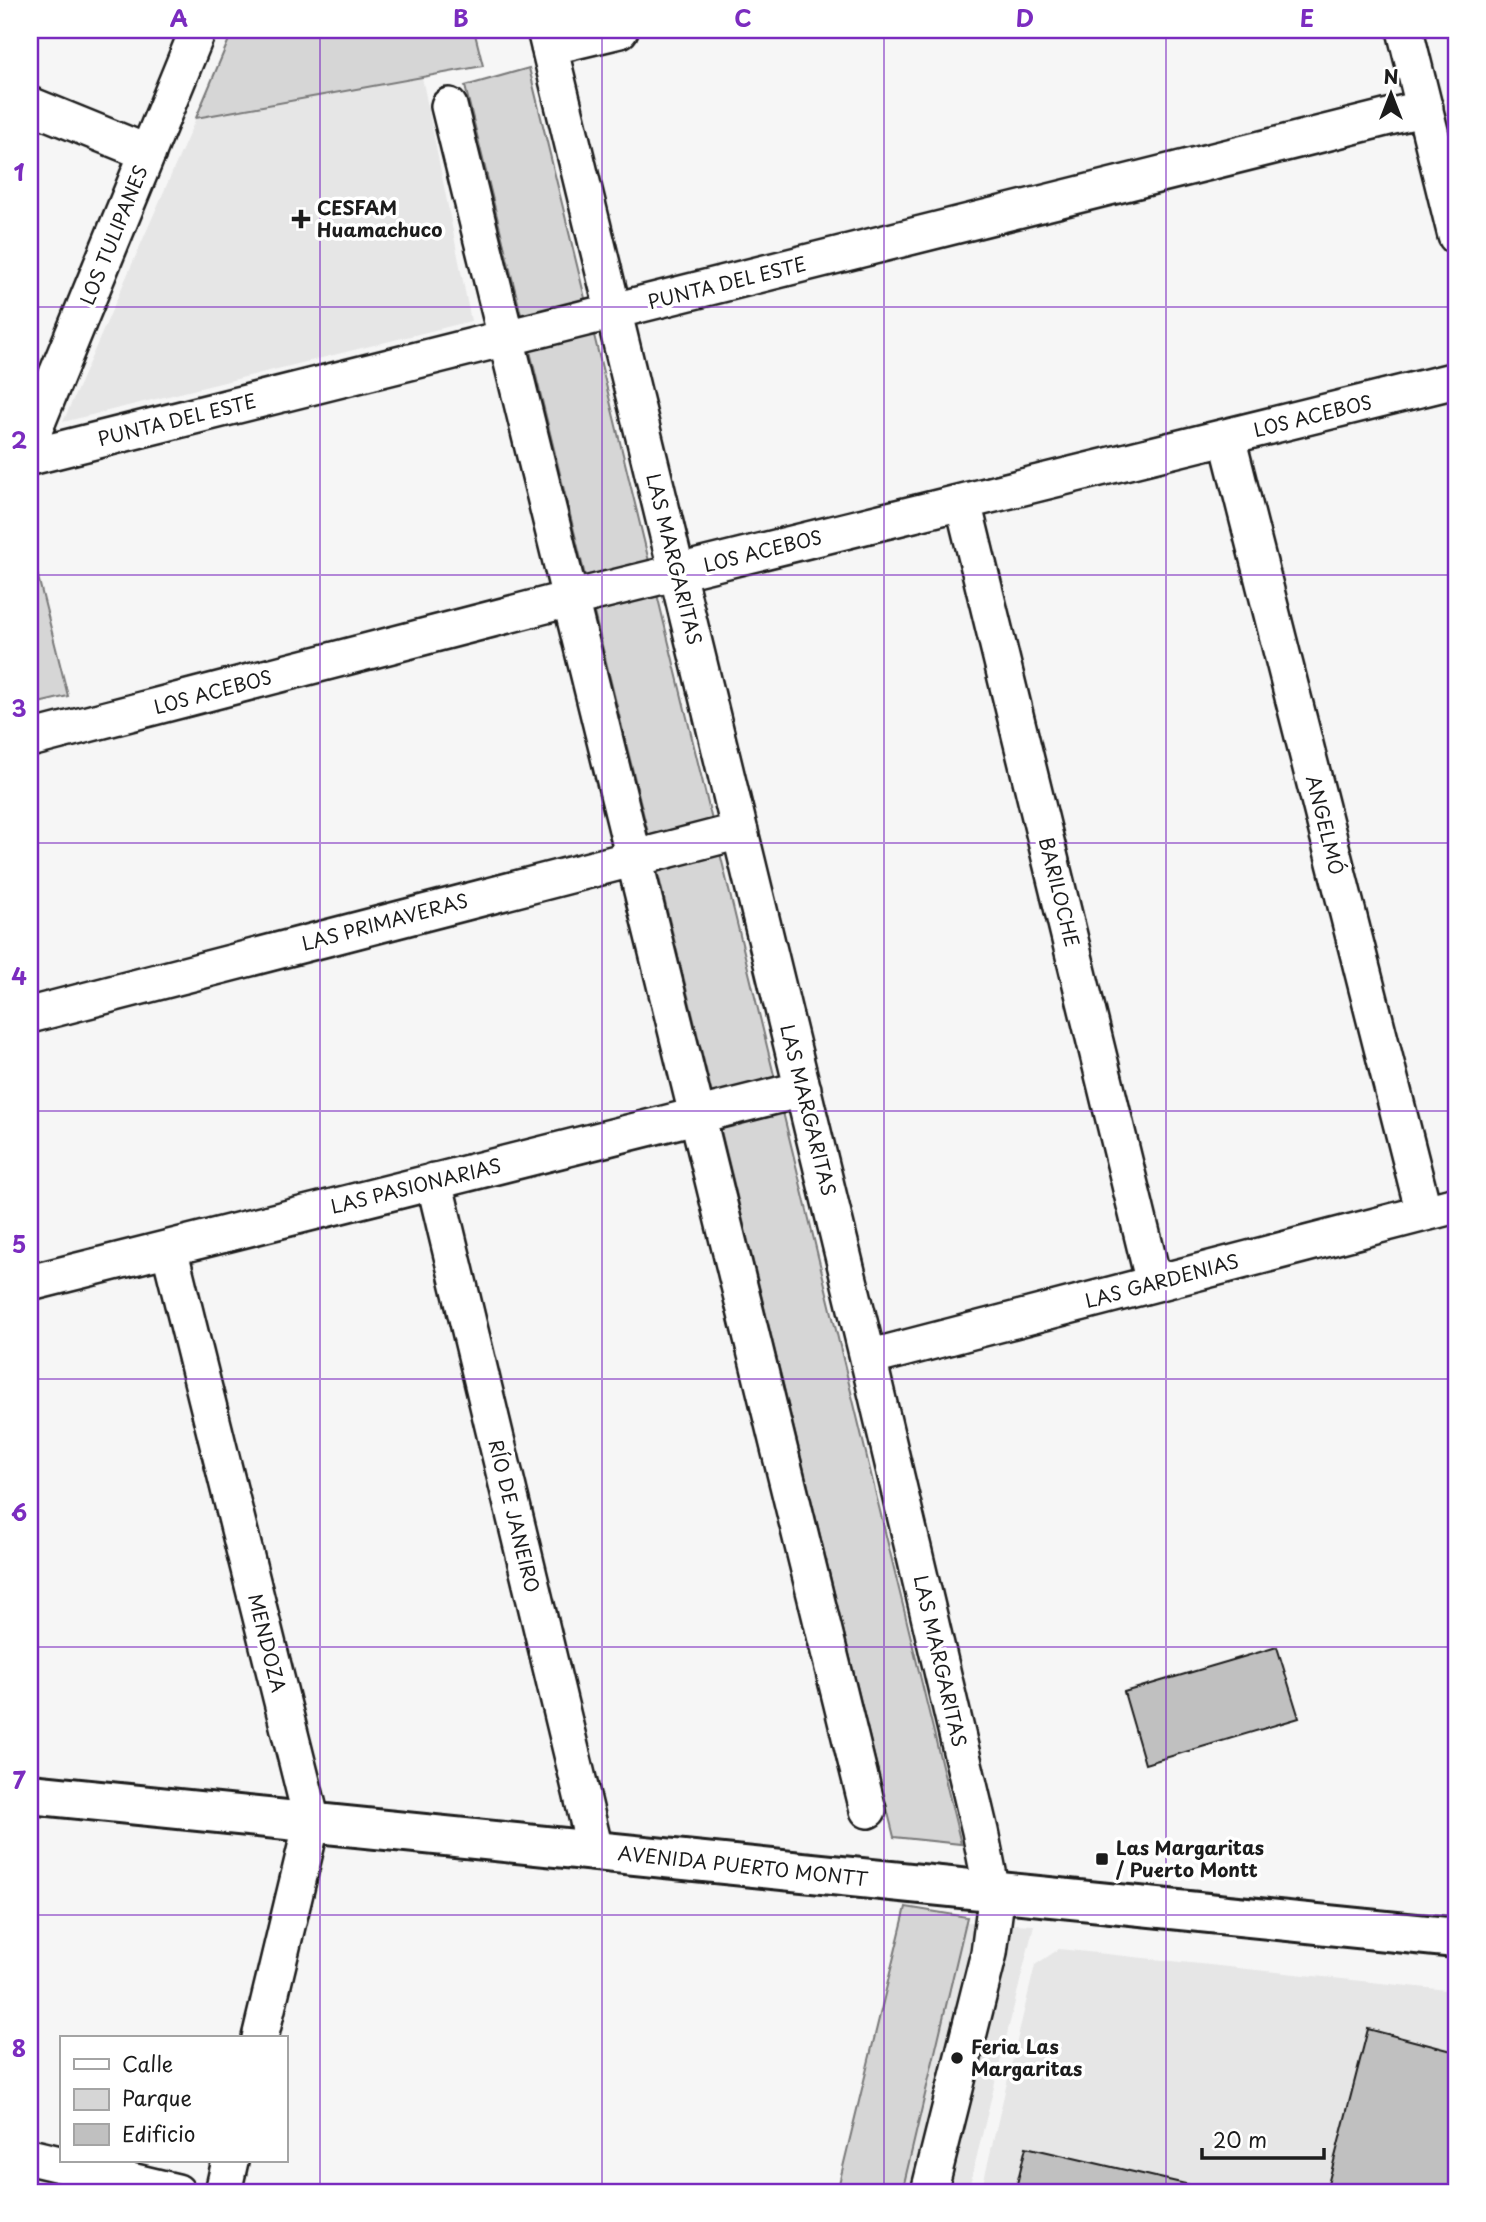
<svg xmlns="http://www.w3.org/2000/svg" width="1486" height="2222" viewBox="0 0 1486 2222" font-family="'Playpen Sans',sans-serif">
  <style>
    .built { fill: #e6e6e6 }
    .green { fill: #d6d6d6; stroke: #797979; stroke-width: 2 }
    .building { fill: #c0c0c0; stroke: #1c1c1c; stroke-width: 2 }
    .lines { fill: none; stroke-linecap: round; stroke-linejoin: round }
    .street-casing { stroke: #1c1c1c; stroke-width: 40 }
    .secondary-casing { stroke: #1c1c1c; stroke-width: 44 }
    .street { stroke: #fff; stroke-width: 35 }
    .secondary { stroke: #fff; stroke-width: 38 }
    .grid { fill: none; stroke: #7b2cbf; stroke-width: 2; stroke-opacity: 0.55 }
    .poi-dot { fill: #1c1c1c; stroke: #fff; stroke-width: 2.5 }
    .labels { text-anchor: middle; stroke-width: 7; stroke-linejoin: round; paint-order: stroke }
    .poi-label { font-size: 19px; font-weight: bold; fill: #1c1c1c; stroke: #fff; text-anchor: start }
    .street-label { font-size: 19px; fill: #1c1c1c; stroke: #fff }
    .neatline { fill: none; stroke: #7b2cbf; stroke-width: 2.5 }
    .grid-label { font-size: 23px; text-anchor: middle; font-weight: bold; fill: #7b2cbf }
  </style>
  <rect width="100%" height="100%" fill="#f6f6f6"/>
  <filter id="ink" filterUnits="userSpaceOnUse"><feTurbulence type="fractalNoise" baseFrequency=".0143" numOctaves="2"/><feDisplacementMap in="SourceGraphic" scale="14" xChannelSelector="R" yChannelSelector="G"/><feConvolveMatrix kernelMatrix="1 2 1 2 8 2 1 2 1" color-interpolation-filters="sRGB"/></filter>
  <g filter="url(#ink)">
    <!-- built -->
    <path class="built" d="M422 77 471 321 63 422 196 118Z
      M946 1921 1034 1925 968 2192H881Z
      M1059 1949 1456 1991V2192H981L1035 1965Z"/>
    <!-- green -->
    <path class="green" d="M233 30H474L483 66 196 118Z
      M529 68 961 1844 894 1837 465 86Z
      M30 545 68 696 30 705Z
      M906 1907 967 1917 902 2192H837Z"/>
    <!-- building -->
    <path class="building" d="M1277 1647 1299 1718 1145 1764 1124 1692Z
      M1368 2029 1456 2052V2192H1326Z
      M1026 2147 1220 2192H1015Z"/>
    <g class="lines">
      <defs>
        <path id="street" d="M545 30 868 1358 980 1831 995 1907 989 1953 929 2192
          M1405 30 1456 236
          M549 47 620 30
          M30 105 148 153
          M449 106 868 1810
          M1227 437 1424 1213
          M30 440 198 30
          M30 457 1425 108
          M963 502 1154 1283
          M30 739 569 599 1456 380
          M30 1015 740 831
          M434 1181 595 1850
          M169 1248 312 1822 260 2038
          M30 1283 803 1089
          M868 1358 1456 1205
          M30 2157 177 2192
          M223 2192 230 2161"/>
        <path id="secondary" d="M30 1794 1456 1938"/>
      </defs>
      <!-- street casing -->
      <use href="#street" class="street-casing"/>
      <!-- secondary casing -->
      <use href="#secondary" class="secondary-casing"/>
      <!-- street -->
      <use href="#street" class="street"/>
      <!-- secondary -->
      <use href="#secondary" class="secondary"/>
    </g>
  </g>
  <!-- grid -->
  <path class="grid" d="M320 30V2192M602 30V2192M884 30V2192M1166 30V2192M30 307H1456M30 575H1456M30 843H1456M30 1111H1456M30 1379H1456M30 1647H1456M30 1915H1456"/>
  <!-- markers -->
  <g class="poi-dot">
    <path d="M297.5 208.5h7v7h7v7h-7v7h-7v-7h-7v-7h7z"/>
    <rect x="1095" y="1852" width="14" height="14" rx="3.5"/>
    <circle cx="957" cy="2058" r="7"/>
  </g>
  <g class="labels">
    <!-- poi labels -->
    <g class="poi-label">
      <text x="317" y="215">CESFAM<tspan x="317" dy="22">Huamachuco</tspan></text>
      <text x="1116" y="1855">Las Margaritas<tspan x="1116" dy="22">/ Puerto Montt</tspan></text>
      <text x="971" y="2054">Feria Las<tspan x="971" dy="22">Margaritas</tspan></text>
    </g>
    <!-- street labels -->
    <g class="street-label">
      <text transform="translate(114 235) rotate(-68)" y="7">LOS TULIPANES</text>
      <text transform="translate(727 283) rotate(-14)" y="7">PUNTA DEL ESTE</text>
      <text transform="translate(1313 416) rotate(-14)" y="7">LOS ACEBOS</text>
      <text transform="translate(177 420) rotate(-14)" y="7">PUNTA DEL ESTE</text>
      <text transform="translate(763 551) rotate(-14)" y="7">LOS ACEBOS</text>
      <text transform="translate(674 559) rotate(76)" y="7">LAS MARGARITAS</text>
      <text transform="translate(213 692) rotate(-15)" y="7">LOS ACEBOS</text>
      <text transform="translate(1325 825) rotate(76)" y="7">ANGELMÓ</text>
      <text transform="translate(1059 892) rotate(76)" y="7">BARILOCHE</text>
      <text transform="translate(385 922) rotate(-15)" y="7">LAS PRIMAVERAS</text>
      <text transform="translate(808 1110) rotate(76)" y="7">LAS MARGARITAS</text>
      <text transform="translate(416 1186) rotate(-14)" y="7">LAS PASIONARIAS</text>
      <text transform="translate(1162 1281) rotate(-15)" y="7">LAS GARDENIAS</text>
      <text transform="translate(514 1516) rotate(76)" y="7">RÍO DE JANEIRO</text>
      <text transform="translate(267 1643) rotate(76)" y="7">MENDOZA</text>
      <text transform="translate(940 1661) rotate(77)" y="7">LAS MARGARITAS</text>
      <text transform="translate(743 1866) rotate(6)" y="7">AVENIDA PUERTO MONTT</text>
    </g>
  </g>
  <!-- margin -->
  <rect width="1486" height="2222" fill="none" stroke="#fff" stroke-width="77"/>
  <!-- legend -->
  <rect x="60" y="2036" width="228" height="126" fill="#ffffff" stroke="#a4a4a4" stroke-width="2"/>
  <rect x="74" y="2059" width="35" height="10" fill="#ffffff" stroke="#a4a4a4" stroke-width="2"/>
  <text x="122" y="2072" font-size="21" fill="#1c1c1c">Calle</text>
  <rect x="74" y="2089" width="35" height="21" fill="#d6d6d6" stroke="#a4a4a4" stroke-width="2"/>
  <text x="122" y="2106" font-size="21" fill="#1c1c1c">Parque</text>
  <rect x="74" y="2124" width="35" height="21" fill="#c0c0c0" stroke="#a4a4a4" stroke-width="2"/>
  <text x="122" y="2142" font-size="21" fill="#1c1c1c">Edificio</text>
  <!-- north arrow -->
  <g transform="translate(1391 94)" stroke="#ffffff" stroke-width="5" paint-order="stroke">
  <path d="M0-5L12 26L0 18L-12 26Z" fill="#1c1c1c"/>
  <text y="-10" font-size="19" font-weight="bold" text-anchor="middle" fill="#1c1c1c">N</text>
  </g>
  <!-- scale -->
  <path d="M1202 2148v10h122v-10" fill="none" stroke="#1c1c1c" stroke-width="3.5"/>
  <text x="1213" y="2148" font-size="21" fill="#1c1c1c" stroke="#ffffff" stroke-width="5" paint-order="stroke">20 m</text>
  <rect x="38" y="38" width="1410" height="2146" class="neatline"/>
  <g class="grid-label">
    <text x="179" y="27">A</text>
    <text x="461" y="27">B</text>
    <text x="743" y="27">C</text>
    <text x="1025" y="27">D</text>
    <text x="1307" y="27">E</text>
    <text x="19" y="181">1</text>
    <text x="19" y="449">2</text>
    <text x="19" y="717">3</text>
    <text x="19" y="985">4</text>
    <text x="19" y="1253">5</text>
    <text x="19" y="1521">6</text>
    <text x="19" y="1789">7</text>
    <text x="19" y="2057">8</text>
  </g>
</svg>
